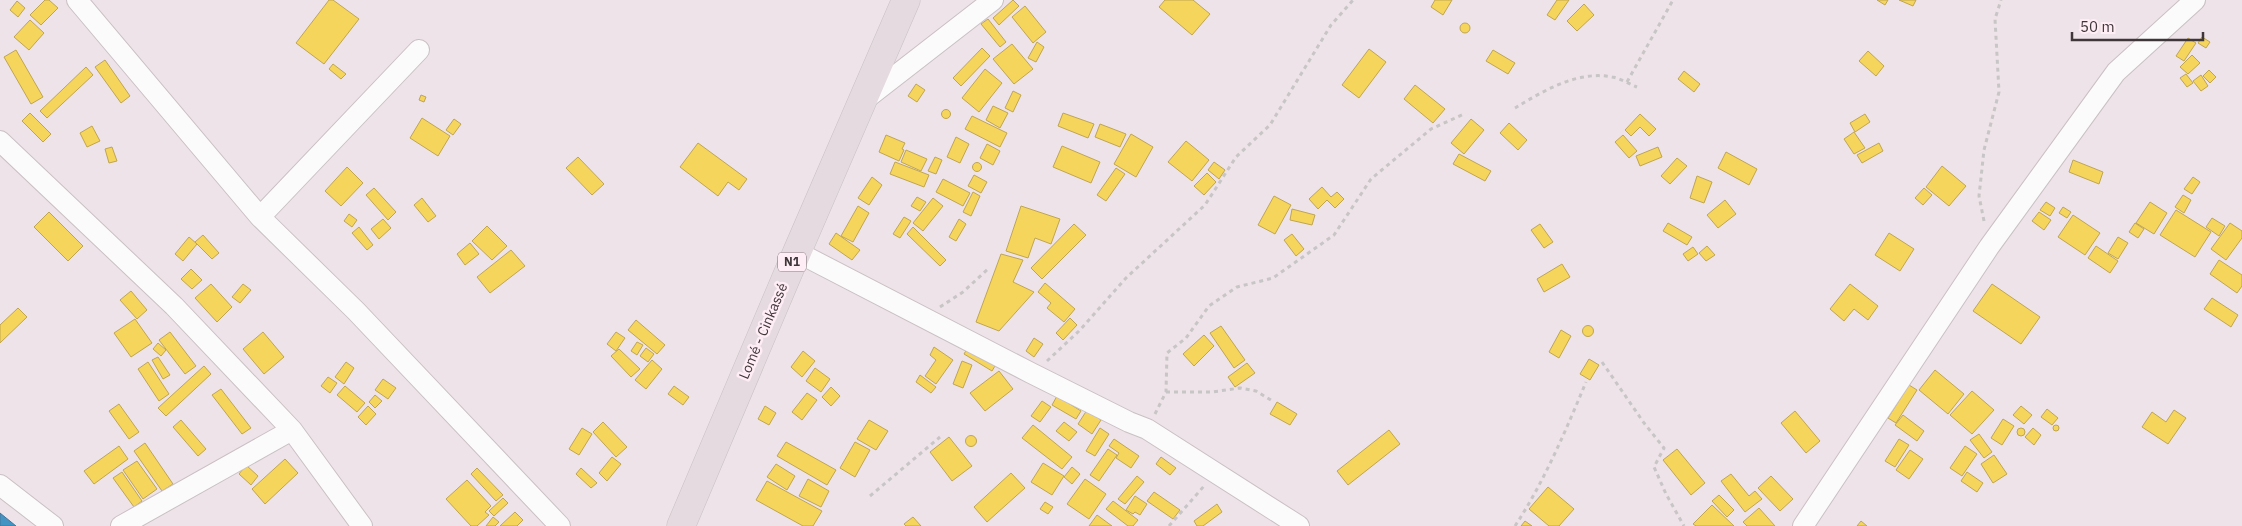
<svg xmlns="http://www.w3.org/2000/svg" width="2242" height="526" viewBox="0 0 2242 526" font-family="'IBM Plex Sans',sans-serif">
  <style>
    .homes { fill: #f6d55c; stroke: #bfa552 }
    .schools { fill: #4393c3; stroke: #42779a }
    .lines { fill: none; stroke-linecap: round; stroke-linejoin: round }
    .street-casing { stroke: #c9c0c4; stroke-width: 22 }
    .highway-casing { stroke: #c7c1c4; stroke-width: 29 }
    .path { stroke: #c8c5c6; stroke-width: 3; stroke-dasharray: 4 4; stroke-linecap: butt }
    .street { stroke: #fcfbfc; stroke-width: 20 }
    .highway { stroke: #e4dadf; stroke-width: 28 }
    .labels { text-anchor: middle; stroke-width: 5; stroke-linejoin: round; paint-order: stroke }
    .shield { fill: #feedf4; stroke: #786d72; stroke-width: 1 }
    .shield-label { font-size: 12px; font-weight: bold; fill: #3f363a }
    .street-label { font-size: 14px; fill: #3f363a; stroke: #feedf4 }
  </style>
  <rect width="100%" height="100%" fill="#eee3e8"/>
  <!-- homes -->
  <path class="homes" d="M45 0H49L58 8 41 25 30 15Z
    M329 0H333L359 19 324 64 296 43Z
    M1013 0 1019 6 999 25 993 18Z
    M1165 0H1193L1210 14 1192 35 1159 7Z
    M1435 0H1452L1443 15 1431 7Z
    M1557 0H1569L1555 20 1547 15Z
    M1877 0H1888L1885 5Z
    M1899 0H1916L1913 6Z
    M17 1 25 8 18 17 10 10Z
    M1584 4 1594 15 1577 31 1567 21Z
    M1025 6 1046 32 1033 43 1012 17Z
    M988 19 1006 42 1000 47 981 24Z
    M30 20 44 33 29 50 14 37Z
    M1460 28a5 5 0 1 1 10 0a5 5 0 1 1-10 0Z
    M2202 37 2210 42 2206 48 2198 43Z
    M2188 38 2196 43 2184 61 2176 56Z
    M1037 42 1044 47 1036 62 1028 58Z
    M1012 44 1033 69 1014 84 993 59Z
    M982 48 990 56 961 86 953 78Z
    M1369 49 1386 62 1359 98 1342 85Z
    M16 50 43 97 31 104 4 57Z
    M1493 50 1515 63 1508 74 1486 61Z
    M1868 51 1884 66 1876 76 1859 61Z
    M2192 55 2200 63 2188 74 2180 67Z
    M105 60 130 96 121 103 95 67Z
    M333 64 346 74 341 79 329 69Z
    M86 67 93 75 47 118 40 111Z
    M985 69 1002 83 979 112 962 98Z
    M2209 70 2216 77 2210 83 2203 76Z
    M1684 71 1700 84 1694 92 1678 79Z
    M2186 74 2193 83 2187 87 2180 78Z
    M2201 75 2208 86 2201 91 2193 81Z
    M916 84 925 90 917 102 908 96Z
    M1415 85 1445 109 1433 123 1404 99Z
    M1013 91 1021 95 1013 112 1005 108Z
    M421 95 426 97 424 102 419 100Z
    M993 106 1008 113 1000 128 986 120Z
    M941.5 114a4.5 4.5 0 1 1 9 0a4.5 4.5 0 1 1-9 0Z
    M30 113 51 134 43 142 22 121Z
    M1063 113 1094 124 1088 138 1058 126Z
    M1640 114 1656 129 1649 136 1640 127 1631 136 1625 130Z
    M1865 114 1870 122 1855 132 1850 123Z
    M972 116 1007 133 1000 147 965 129Z
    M422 118 450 136 438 156 410 138Z
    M454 119 461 124 453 135 446 130Z
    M1471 119 1484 130 1464 154 1451 143Z
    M1509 123 1527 140 1518 150 1500 133Z
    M1100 124 1126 134 1120 147 1095 137Z
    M92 126 100 141 87 147 80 133Z
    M1854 132 1865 148 1854 154 1844 139Z
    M1131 134 1153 147 1136 177 1114 164Z
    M886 135 905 143 902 149 904 150 899 161 879 152Z
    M1623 135 1637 151 1629 158 1615 142Z
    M956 137 969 144 960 163 947 157Z
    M1186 141 1209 160 1192 181 1168 162Z
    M698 143 747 179 739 190 728 182 718 196 680 167Z
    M1879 143 1883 151 1862 163 1857 155Z
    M987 144 1000 151 993 165 980 158Z
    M1062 146 1100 162 1091 183 1053 167Z
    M112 147 117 161 109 163 105 149Z
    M1658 147 1662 157 1640 166 1636 156Z
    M906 150 927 159 921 171 901 162Z
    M1726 152 1757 169 1749 185 1718 168Z
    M1459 154 1491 171 1485 181 1453 164Z
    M578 157 604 184 592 195 566 168Z
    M935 157 942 160 936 174 928 171Z
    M1677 158 1687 166 1670 184 1661 176Z
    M2073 160 2103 172 2099 184 2069 172Z
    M895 162 929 175 924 187 890 174Z
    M1214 162 1225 170 1219 179 1208 170Z
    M972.5 167a4.5 4.5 0 1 1 9 0a4.5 4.5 0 1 1-9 0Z
    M1942 166 1966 186 1949 206 1926 187Z
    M347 167 363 183 341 206 325 191Z
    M1116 168 1125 174 1106 201 1097 195Z
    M1207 173 1216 182 1204 195 1194 186Z
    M974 175 987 182 981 193 968 186Z
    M1697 176 1712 182 1704 203 1690 198Z
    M872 177 882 185 869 205 858 198Z
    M2193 177 2200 182 2192 194 2184 189Z
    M943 179 970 193 963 206 936 192Z
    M1322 187 1331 197 1337 192 1344 199 1335 208 1327 200 1318 209 1309 199Z
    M374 188 396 212 388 220 366 195Z
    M1924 188 1932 195 1923 205 1915 198Z
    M973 192 980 196 971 216 963 212Z
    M2183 195 2191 200 2184 213 2175 207Z
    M1274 196 1291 205 1275 234 1258 225Z
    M917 197 926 202 920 211 911 206Z
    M422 198 436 216 428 222 414 205Z
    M933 198 943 206 923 231 913 223Z
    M1725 200 1736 214 1718 228 1707 215Z
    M2046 202 2055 208 2050 216 2040 210Z
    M2150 202 2167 213 2154 234 2136 223Z
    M858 206 869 213 853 242 841 236Z
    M1021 206 1060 219 1051 244 1035 238 1028 258 1006 251Z
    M2063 207 2071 212 2067 218 2059 213Z
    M1292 209 1315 215 1312 225 1290 220Z
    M2176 210 2211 232 2195 257 2160 235Z
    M49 212 83 246 68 261 34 227Z
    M2039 212 2051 220 2044 230 2032 221Z
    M349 214 357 220 352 227 344 221Z
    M2073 215 2100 233 2085 255 2058 237Z
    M904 217 911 221 900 238 893 234Z
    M2212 218 2225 226 2219 236 2206 227Z
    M383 219 391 228 379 239 371 229Z
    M959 219 966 224 956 241 949 237Z
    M1668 223 1692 237 1687 245 1663 231Z
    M2135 223 2144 229 2138 238 2129 232Z
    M2230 223 2242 231V238L2226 260 2211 249Z
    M1074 224 1086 235 1042 279 1031 268Z
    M1540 224 1553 242 1544 248 1531 230Z
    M487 226 507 246 492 260 472 241Z
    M359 227 373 245 367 250 352 233Z
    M913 227 946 260 940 266 907 234Z
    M836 233 860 250 852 260 829 244Z
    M1889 233 1914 249 1900 271 1875 255Z
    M1292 234 1304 249 1296 256 1284 240Z
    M203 235 219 253 212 259 195 242Z
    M189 237 197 244 183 261 175 254Z
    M2118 237 2128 243 2118 259 2108 253Z
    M470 243 479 254 465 265 457 254Z
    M1707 246 1715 255 1706 261 1699 253Z
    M2096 246 2118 261 2110 273 2088 258Z
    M1693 247 1698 254 1688 261 1683 254Z
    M511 250 525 266 490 293 477 277Z
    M1001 254 1023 260 1013 282 1034 292 999 331 976 322Z
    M2219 260 2242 275V286L2237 293 2210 274Z
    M1562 264 1570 277 1544 292 1537 279Z
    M191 269 202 280 192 289 181 279Z
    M1045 283 1075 309 1064 322 1047 308 1051 303 1038 292Z
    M211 284 232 307 217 322 195 298Z
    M243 284 251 290 240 303 232 297Z
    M1850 284 1878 306 1868 320 1854 309 1844 321 1830 309Z
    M1992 284 2040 317 2021 344 1973 311Z
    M131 291 147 310 137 319 120 300Z
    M2212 298 2238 315 2231 327 2204 309Z
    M18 308 27 317 0 343V325Z
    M1070 318 1077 325 1063 340 1056 333Z
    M135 319 152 343 131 357 114 333Z
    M636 320 665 345 657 354 628 330Z
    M1582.5 331a5.5 5.5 0 1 1 11 0a5.5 5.5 0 1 1-11 0Z
    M1221 326 1245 360 1234 368 1210 333Z
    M1561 330 1571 336 1559 358 1549 352Z
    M170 332 196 366 185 374 159 340Z
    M263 332 284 357 264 374 243 349Z
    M616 332 625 338 616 351 607 344Z
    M1204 335 1214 346 1194 366 1183 354Z
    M1034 338 1043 344 1034 357 1026 351Z
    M637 342 643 345 637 355 631 351Z
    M158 343 166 350 161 356 153 349Z
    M970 344 998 361 992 371 964 354Z
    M934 347 953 360 936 384 925 376 936 360 930 355Z
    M646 348 654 354 648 362 640 356Z
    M619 349 640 369 631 377 611 356Z
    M803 351 815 361 802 377 791 367Z
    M158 357 170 375 163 379 152 360Z
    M1589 359 1599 365 1590 380 1580 374Z
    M652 360 662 369 646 389 635 380Z
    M962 361 972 365 963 388 953 384Z
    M148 362 169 394 159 401 138 369Z
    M346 362 354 368 344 384 335 377Z
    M1247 363 1255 373 1235 387 1228 377Z
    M204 366 211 374 166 416 158 408Z
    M815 368 830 379 821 392 806 381Z
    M1935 370 1964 394 1948 414 1919 390Z
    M999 371 1013 389 985 411 970 393Z
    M920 375 936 387 931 393 916 382Z
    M328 377 337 383 330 393 321 386Z
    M383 379 396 388 388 399 375 390Z
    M1909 385 1917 390 1896 423 1888 418Z
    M345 386 365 403 357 412 337 395Z
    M674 386 689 397 683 405 668 394Z
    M831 387 840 396 831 406 822 397Z
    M221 389 251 428 242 434 212 395Z
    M1972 391 1994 410 1972 434 1950 415Z
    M807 393 817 400 802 420 792 412Z
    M375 395 382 401 375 408 369 402Z
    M1057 396 1081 411 1076 419 1052 405Z
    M1042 401 1051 407 1040 422 1031 416Z
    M1277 402 1297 414 1290 425 1270 414Z
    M119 404 139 432 129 439 109 411Z
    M368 406 376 414 366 425 358 417Z
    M765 406 776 413 769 425 758 419Z
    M2021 406 2032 415 2024 424 2013 415Z
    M2047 409 2058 418 2052 425 2041 417Z
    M1087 410 1101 420 1092 434 1078 424Z
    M2174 410 2186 418 2168 444 2142 427 2152 412 2166 422Z
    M1795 411 1820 441 1806 453 1781 423Z
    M1903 415 1924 431 1917 441 1895 425Z
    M2003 419 2014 426 2002 445 1991 438Z
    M181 420 206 449 198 456 173 427Z
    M869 420 888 431 876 450 857 439Z
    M603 422 627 447 616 457 593 432Z
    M1064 422 1077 432 1069 441 1056 431Z
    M1033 425 1072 457 1062 469 1022 438Z
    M2053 428a3 3 0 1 1 6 0a3 3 0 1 1-6 0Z
    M2017 432a4 4 0 1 1 8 0a4 4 0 1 1-8 0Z
    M582 428 592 434 579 455 569 449Z
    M1100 428 1109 434 1095 456 1086 451Z
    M2033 428 2041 435 2034 445 2025 437Z
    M1389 430 1400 444 1348 485 1337 471Z
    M1979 434 1992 452 1984 458 1970 440Z
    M965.5 441a5.5 5.5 0 1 1 11 0a5.5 5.5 0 1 1-11 0Z
    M949 437 972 466 952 481 930 452Z
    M1114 439 1139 456 1131 468 1116 458 1119 453 1109 446Z
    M1899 439 1909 445 1895 467 1885 461Z
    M786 442 836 470 827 485 777 456Z
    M855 442 870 450 855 477 840 468Z
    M145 443 173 484 162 491 134 451Z
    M119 446 128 459 94 484 84 471Z
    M1965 446 1977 454 1962 476 1950 468Z
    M1108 449 1117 455 1099 481 1090 475Z
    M1677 449 1705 483 1691 495 1663 460Z
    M1910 450 1923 459 1909 479 1896 470Z
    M1994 455 2007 474 1993 483 1981 464Z
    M612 457 621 464 607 481 599 473Z
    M1161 457 1176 468 1170 475 1156 464Z
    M285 459 298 473 265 504 252 489Z
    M137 461 157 489 143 499 123 470Z
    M1043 463 1064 476 1052 495 1031 482Z
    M776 464 795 476 787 490 767 477Z
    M246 465 258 476 251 485 239 474Z
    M1072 467 1080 474 1072 484 1064 477Z
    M477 468 503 495 496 501 471 474Z
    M581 468 597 483 591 488 576 474Z
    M122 472 142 501 134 507 113 478Z
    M1967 472 1983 483 1977 492 1961 481Z
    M1011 473 1025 488 987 522 974 507Z
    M1731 474 1749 496 1755 491 1762 499 1745 512 1721 481Z
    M1137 476 1144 482 1125 504 1118 499Z
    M1771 476 1793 499 1780 511 1758 488Z
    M808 479 829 491 821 507 799 496Z
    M1085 479 1106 494 1089 519 1067 504Z
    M467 480 491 506 485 512 489 515 477 526H471L446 499Z
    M767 481 822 511 813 526H803L756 500Z
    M1548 487 1574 509 1559 526H1549L1529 509Z
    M1154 492 1180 510 1173 519 1147 501Z
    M1719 495 1734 510 1727 517 1712 501Z
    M1135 496 1147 504 1140 515 1135 512 1133 514 1126 510Z
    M503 498 508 503 494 516 489 511Z
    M1113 501 1138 520 1133 526H1128L1106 509Z
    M1045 502 1053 507 1048 514 1040 509Z
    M1217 504 1222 512 1203 526H1197L1194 521Z
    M1712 505 1734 526H1696L1693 524Z
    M1759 508 1775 526H1747L1743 522Z
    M515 512 523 520 517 526H500Z
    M1097 515 1112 526H1089Z
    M493 517 499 522 495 526H486Z
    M913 517 921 526H906L904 524Z
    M1525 521 1532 526H1521Z
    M1861 521 1867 526H1857Z"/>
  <!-- schools -->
  <path class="schools" d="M0 513 16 526H0Z"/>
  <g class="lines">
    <defs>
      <path id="street" d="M77 0 260 217 356 311 560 526
        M863 101 993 0
        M0 141 174 306 292 430 362 526
        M260 217 419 50
        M797 252 1031 373 1129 422 1147 429 1299 526
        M0 485 53 526
        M121 526 292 430
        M1803 526 1989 247 2116 72 2195 0"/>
      <path id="highway" d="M681 526 797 252 906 0"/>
    </defs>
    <!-- street casing -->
    <use href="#street" class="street-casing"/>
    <!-- highway casing -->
    <use href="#highway" class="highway-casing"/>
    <!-- path -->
    <path class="path" d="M1627 82 1673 0
      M1515 108C1543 91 1578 70 1612 77 1620 78 1629 84 1637 87
      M1984 221 1979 196 1984 150 1999 92 1995 19 2001 0
      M940 307 963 292 988 269
      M1047 361 1079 331 1126 278 1205 205 1236 157 1270 125 1331 25 1353 0
      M1602 362 1644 423 1664 448 1654 467 1666 494 1684 526
      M1166 392H1212L1240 388 1256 391 1274 402
      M1155 414 1166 392 1167 353 1186 338 1209 306 1237 287 1273 278 1334 235 1371 179 1431 129 1464 114
      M870 496 940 437
      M1169 526 1204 486
      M1515 526C1544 482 1566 430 1586 382"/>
    <!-- street -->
    <use href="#street" class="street"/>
    <!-- highway -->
    <use href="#highway" class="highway"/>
  </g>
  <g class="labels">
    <!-- shield labels -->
    <rect class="shield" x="778" y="252.5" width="28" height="19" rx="4"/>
    <g class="shield-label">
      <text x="792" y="266">N1</text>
    </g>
    <!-- street labels -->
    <g class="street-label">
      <text transform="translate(763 331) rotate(-67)" y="5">Lomé - Cinkassé</text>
    </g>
  </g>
  <!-- scale -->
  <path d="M2072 32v8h131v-8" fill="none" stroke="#3f363a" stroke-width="2.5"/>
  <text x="2080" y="32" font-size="15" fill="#3f363a" stroke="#feedf4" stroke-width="4" paint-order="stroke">50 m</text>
</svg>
